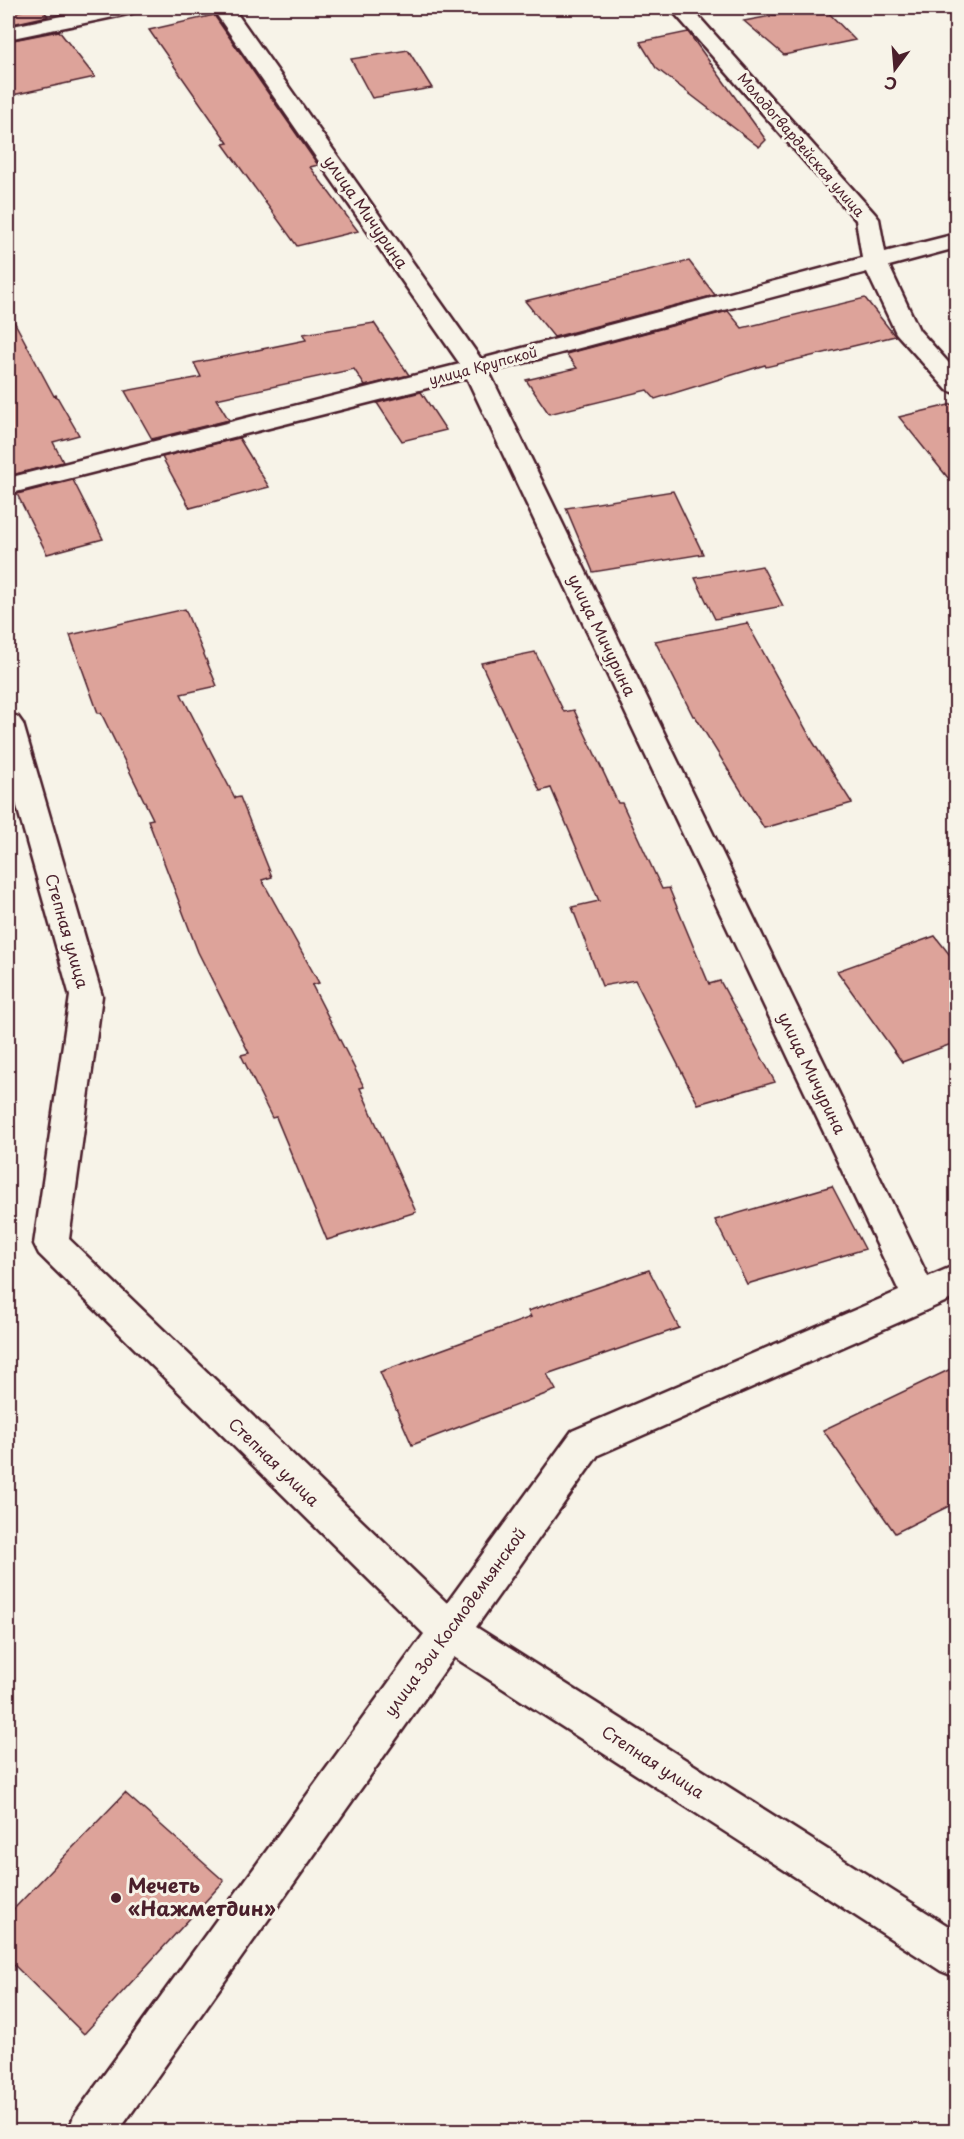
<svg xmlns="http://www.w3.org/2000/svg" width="964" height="2139" viewBox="0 0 964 2139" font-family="'Playpen Sans',sans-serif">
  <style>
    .building { fill: #dda39a; stroke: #4a1f2b; stroke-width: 1.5 }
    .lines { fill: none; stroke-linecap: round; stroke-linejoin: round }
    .minor-casing { stroke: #4a1f2b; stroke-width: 5 }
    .minor { fill: #f7f3e8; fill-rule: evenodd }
    .poi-dot { fill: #4a1f2b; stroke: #f7f3e8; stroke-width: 2 }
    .labels { text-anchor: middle; stroke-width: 6; stroke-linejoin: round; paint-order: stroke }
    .far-street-label { font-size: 14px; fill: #4a1f2b; stroke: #f7f3e8 }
    .street-label { font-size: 16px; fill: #4a1f2b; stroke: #f7f3e8 }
    .near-poi-label { font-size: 20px; font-weight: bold; fill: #4a1f2b; stroke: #f7f3e8; text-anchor: start }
  </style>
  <rect width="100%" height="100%" fill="#f7f3e8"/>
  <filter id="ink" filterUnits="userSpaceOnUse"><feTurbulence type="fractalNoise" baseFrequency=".0167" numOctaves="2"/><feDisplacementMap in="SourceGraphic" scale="12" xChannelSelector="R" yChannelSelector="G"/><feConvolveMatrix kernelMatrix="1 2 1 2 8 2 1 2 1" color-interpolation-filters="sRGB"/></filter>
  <g filter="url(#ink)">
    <!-- building -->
    <path class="building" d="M33 8H41L48 16 8 25V14Z
      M814 8H824L855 40 784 55 744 21Z
      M214 15 318 165 310 167 358 231 297 246 223 144 228 143 149 30Z
      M59 31 95 77 8 96V41Z
      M688 32 766 140 759 147 656 68 640 42Z
      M408 50 432 88 372 98 351 59Z
      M689 261 715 295 554 337 525 301Z
      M865 298 895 336 766 367 765 365 655 399 647 390 549 414 526 380 577 368 566 354 728 311 742 328Z
      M8 310 54 396 56 395 79 435 53 442 63 462 8 476Z
      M374 323 409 375 365 386 354 369 216 399 229 420 152 439 125 391 201 377 194 363 306 340 303 334Z
      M421 392 446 430 402 441 377 403Z
      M957 403V489L899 417Z
      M239 438 269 487 190 508 162 457Z
      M73 480 103 539 47 554 17 494Z
      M673 491 703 554 593 572 566 508Z
      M762 566 783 606 715 619 695 578Z
      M185 609 217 686 181 694 235 798 240 797 272 877 262 880 319 983 312 985 364 1087 360 1088 416 1212 327 1240 276 1117 272 1118 241 1055 249 1053 198 952 148 820 153 819 101 713H98L70 635Z
      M747 623 813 742 852 803 764 828 695 716H693L655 641Z
      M535 652 564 712 574 710 618 803H622L662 889 669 888 709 984 720 981 775 1082 698 1104 635 980 602 986 572 907 599 901 551 788 540 791 481 663Z
      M935 936 957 964V1042L902 1062 837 971Z
      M832 1186 865 1249 747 1284 715 1220Z
      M649 1270 679 1328 547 1374 556 1390 412 1445 380 1372 531 1317 528 1311Z
      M957 1366V1502L895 1533 823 1430Z
      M125 1793 224 1881 84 2034 8 1959V1915Z"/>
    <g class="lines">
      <defs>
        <path id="minor" d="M100 8H139L135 12 128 14 8 39V27Z
          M212 8H233L481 359 862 258 856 220 670 8H691L875 214 879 219 885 252 956 234V248L889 266 919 330 956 371V393L947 390 896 333 867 272 489 372 928 1277 956 1265V1297L598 1455 476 1627 956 1931V1977L941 1971 454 1657 118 2132H68L74 2116 424 1634 39 1254 34 1244 70 996 8 774V714L18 717 23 724 102 996 69 1239 447 1603 572 1431 899 1291 467 378 8 494V478L460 364Z"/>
      </defs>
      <!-- minor casing -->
      <use href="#minor" class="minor-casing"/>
      <!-- minor -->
      <use href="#minor" class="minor"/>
    </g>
  </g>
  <!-- markers -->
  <circle class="poi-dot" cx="116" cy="1898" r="6"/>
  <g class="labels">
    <!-- far-street labels -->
    <g class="far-street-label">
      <text transform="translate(801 145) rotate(49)" y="5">Молодогвардейская улица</text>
      <text transform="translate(483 366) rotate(-15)" y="5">улица Крупской</text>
    </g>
    <!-- street labels -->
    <g class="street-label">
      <text transform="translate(366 212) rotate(55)" y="6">улица Мичурина</text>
      <text transform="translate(602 635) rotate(64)" y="6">улица Мичурина</text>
      <text transform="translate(67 931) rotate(74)" y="6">Степная улица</text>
      <text transform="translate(812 1073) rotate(64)" y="6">улица Мичурина</text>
      <text transform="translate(274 1462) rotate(44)" y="6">Степная улица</text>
      <text transform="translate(455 1622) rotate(-54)" y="6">улица Зои Космодемьянской</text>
      <text transform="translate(653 1762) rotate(33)" y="6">Степная улица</text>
    </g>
    <!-- near-poi labels -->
    <g class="near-poi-label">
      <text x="128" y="1893">Мечеть<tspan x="128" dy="23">«Нажметдин»</tspan></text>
    </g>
  </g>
  <!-- margin -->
  <rect width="964" height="2139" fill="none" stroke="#f7f3e8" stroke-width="30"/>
  <rect x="15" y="15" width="934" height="2109" fill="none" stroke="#4a1f2b" stroke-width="2" filter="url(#ink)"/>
  <!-- north arrow -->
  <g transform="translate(895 69) rotate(196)" stroke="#f7f3e8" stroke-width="4.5" paint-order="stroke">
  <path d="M0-4.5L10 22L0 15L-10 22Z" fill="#4a1f2b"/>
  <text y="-9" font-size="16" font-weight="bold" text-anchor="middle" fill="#4a1f2b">С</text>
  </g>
</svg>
